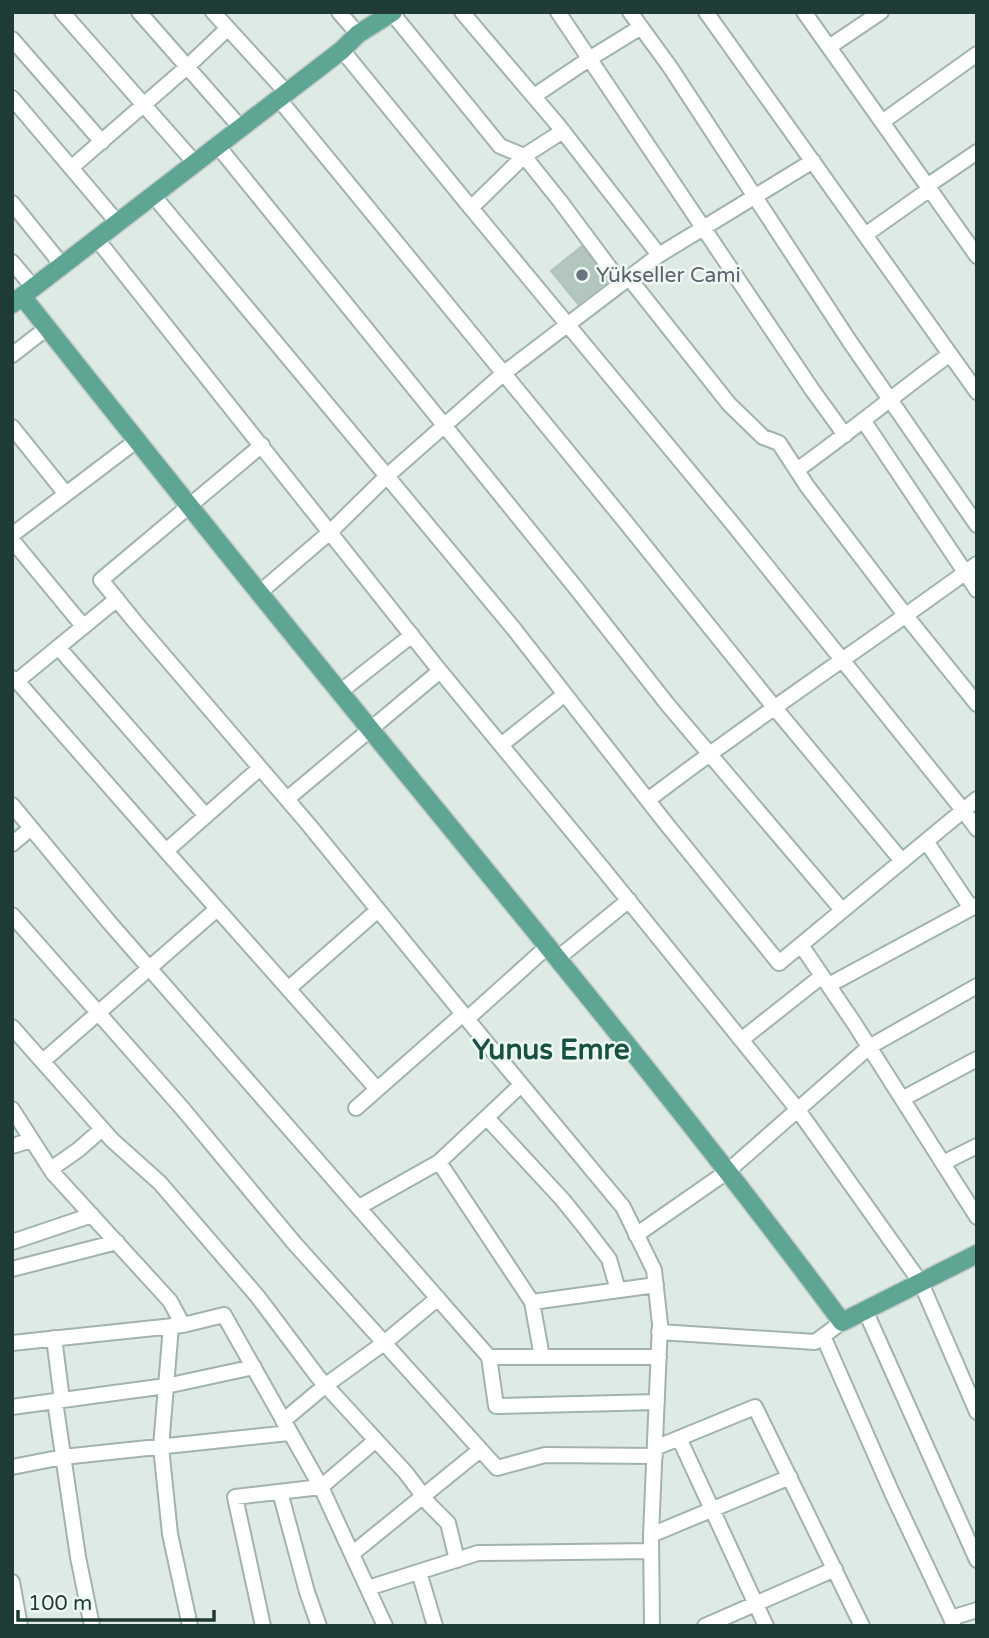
<svg xmlns="http://www.w3.org/2000/svg" width="989" height="1638" viewBox="0 0 989 1638" font-family="'Varela Round',sans-serif">
  <style>
    .building { fill: #b3c6be; stroke: #b0c5bd; stroke-width: 2 }
    .lines { fill: none; stroke-linecap: round; stroke-linejoin: round }
    .minor-casing { stroke: #a1b3ad; stroke-width: 18 }
    .major-casing { stroke: #c0c8c6; stroke-width: 21 }
    .minor { stroke: #fff; stroke-width: 14 }
    .major { stroke: #5ea594; stroke-width: 18 }
    .worship-dot { fill: #6b7280; stroke: #eef8f3; stroke-width: 2.5 }
    .labels { text-anchor: middle; stroke-width: 5; stroke-linejoin: round; paint-order: stroke }
    .worship-label { font-size: 21px; fill: #5b616d; stroke: #eef8f3; text-anchor: start }
    .district-label { font-size: 28px; font-weight: bold; fill: #185043; stroke: #eef8f3 }
  </style>
  <rect width="100%" height="100%" fill="#deebe5"/>
  <!-- building -->
  <path class="building" d="M582 246 608 281 578 304 551 271Z"/>
  <g class="lines">
    <defs>
      <path id="minor" d="M62 12 195 163
        M139 12 240 127
        M213 12 286 92
        M339 12 358 34
        M462 12 558 125 659 255
        M558 12 813 391 845 435
        M630 12 670 67 850 342 977 525
        M706 12 977 392
        M804 12 977 256
        M392 13 500 146 524 156 560 201 621 283
        M12 39 102 142
        M829 47 881 12
        M342 50 471 208 732 523 963 810 977 829
        M534 96 589 59 641 27
        M12 98 117 222
        M278 98 623 519 774 707 902 861
        M882 122 977 54
        M217 145 576 588 668 705 842 910
        M71 168 187 67 227 29
        M927 186 977 152
        M153 195 514 629 664 821 779 963 977 799
        M12 203 62 265
        M471 208 524 156 563 131
        M865 235 930 189
        M96 238 436 666 599 864 798 1110 921 1283 977 1412
        M12 262 33 287
        M629 278 729 404 763 437 779 443 807 486 906 616 977 704
        M12 355 47 328
        M863 420 977 590
        M12 427 66 494
        M262 445 101 580 136 623 309 825 485 1041 623 1207 654 1270 660 1324 651 1535 652 1626
        M797 470C849 433 898 392 950 354
        M12 535 136 441
        M12 540 83 626
        M259 593 330 532 387 476 504 373 659 255 813 161
        M58 647 206 816
        M12 678 17 681 166 851 377 1089
        M17 681 117 599
        M340 692 412 635
        M501 745 565 694
        M287 799 440 671
        M648 800C755 718 868 644 977 564
        M12 805 109 922 489 1357H659
        M926 841 971 908
        M12 844 31 828
        M166 851 260 768
        M12 915 182 1108 295 1244 497 1468 545 1455 655 1456
        M801 945 854 1023 977 1217
        M558 958 629 900
        M829 985 977 905
        M288 989 378 910
        M467 1019 548 946
        M12 1027 112 1140 160 1183 258 1297 318 1377 406 1473 430 1505 448 1523 457 1560
        M741 1040 822 976
        M43 1061 217 909
        M902 1099 977 1059
        M356 1108 463 1014
        M12 1109 53 1173 170 1301 183 1325
        M487 1118 562 1199 583 1225 609 1259 618 1290
        M12 1146 32 1140
        M439 1162 532 1302 542 1357
        M943 1163 977 1146
        M51 1169 78 1150 102 1129
        M359 1207 439 1162 521 1085
        M636 1235 728 1171 869 1047 977 986
        M12 1242 92 1215
        M12 1269 117 1242
        M532 1302 656 1285
        M865 1310 977 1560
        M171 1326 161 1447 170 1534 190 1626
        M659 1332 815 1342 842 1322
        M823 1336 892 1493 951 1618
        M54 1338 62 1400
        M12 1343 183 1325 224 1315 321 1487 385 1626
        M489 1357 496 1406 657 1402
        M55 1401 166 1386 254 1367
        M12 1407 55 1401 78 1557 92 1626
        M283 1421 326 1385 384 1343 438 1298
        M679 1438 766 1626
        M655 1448 755 1407 862 1626
        M12 1467 63 1457 289 1433
        M280 1492 307 1592 319 1626
        M651 1535 790 1477
        M353 1553 480 1450
        M419 1572 435 1626
        M12 1582 20 1626
        M368 1588 478 1553 651 1551
        M953 1624 951 1618 977 1610
        M263 1626 235 1497 321 1487 376 1440
        M705 1626 835 1569"/>
      <path id="major" d="M22 296C133 436 244 575 357 713 521 914 687 1113 842 1322L977 1254
        M12 304 342 50 358 34 393 12"/>
    </defs>
    <!-- minor casing -->
    <use href="#minor" class="minor-casing"/>
    <!-- major casing -->
    <use href="#major" class="major-casing"/>
    <!-- minor -->
    <use href="#minor" class="minor"/>
    <!-- major -->
    <use href="#major" class="major"/>
  </g>
  <!-- markers -->
  <circle class="worship-dot" cx="582" cy="275" r="7"/>
  <g class="labels">
    <!-- worship labels -->
    <g class="worship-label">
      <text x="596" y="282">Yükseller Cami</text>
    </g>
    <!-- district labels -->
    <g class="district-label">
      <text x="551" y="1059">Yunus Emre</text>
    </g>
  </g>
  <!-- border -->
  <rect width="989" height="1638" fill="none" stroke="#1e3c35" stroke-width="28"/>
  <!-- scale -->
  <path d="M18 1610v10h196v-10" fill="none" stroke="#1e3c35" stroke-width="3.5"/>
  <text x="28" y="1610" font-size="21" fill="#1e3c35" stroke="#eef8f3" stroke-width="5" paint-order="stroke">100 m</text>
</svg>
